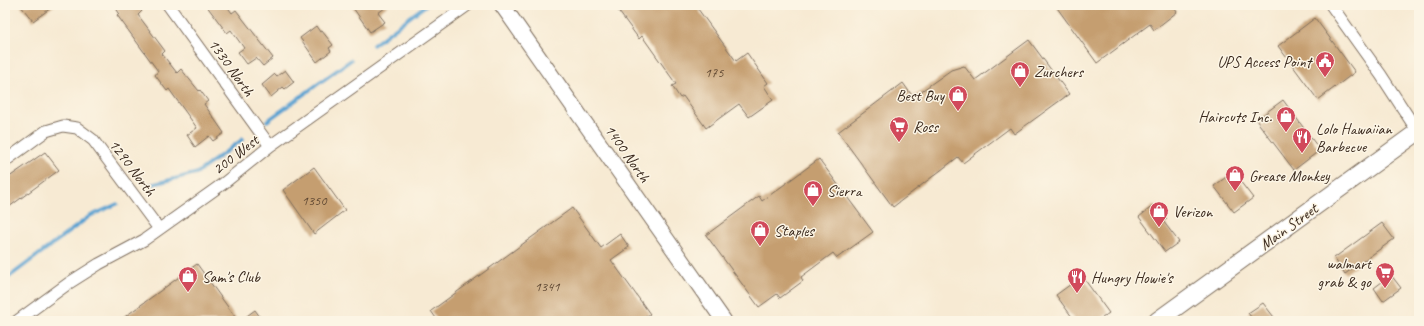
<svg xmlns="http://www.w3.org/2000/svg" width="1424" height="326" viewBox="0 0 1424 326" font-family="Caveat,sans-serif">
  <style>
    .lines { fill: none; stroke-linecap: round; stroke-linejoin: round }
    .stream { stroke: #5ca3d2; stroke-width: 3.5 }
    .building { fill: #c59e6f }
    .street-casing { stroke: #7d6d5d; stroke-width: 13 }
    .secondary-casing { stroke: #7d6d5d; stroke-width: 17 }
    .primary-casing { stroke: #7d6d5d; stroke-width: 19 }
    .street { stroke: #fff; stroke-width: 11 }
    .secondary { stroke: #fff; stroke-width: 15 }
    .primary { stroke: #fff; stroke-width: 17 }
    .labels { text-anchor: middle; stroke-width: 3; stroke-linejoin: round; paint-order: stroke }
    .number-label { font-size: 14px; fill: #5e4732 }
    .poi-label { font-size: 16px; fill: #3b2a1e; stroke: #fcf5e5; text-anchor: start }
    .street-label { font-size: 16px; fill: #3b2a1e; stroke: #fcf5e5 }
  </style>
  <rect width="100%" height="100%" fill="#fcf5e5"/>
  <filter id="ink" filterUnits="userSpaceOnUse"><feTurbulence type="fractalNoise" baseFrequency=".025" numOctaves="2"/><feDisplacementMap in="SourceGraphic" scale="8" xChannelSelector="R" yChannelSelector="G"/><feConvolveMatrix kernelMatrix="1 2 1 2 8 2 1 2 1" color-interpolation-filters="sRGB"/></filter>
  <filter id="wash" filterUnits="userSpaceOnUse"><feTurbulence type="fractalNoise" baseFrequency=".012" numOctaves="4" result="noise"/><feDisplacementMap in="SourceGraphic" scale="16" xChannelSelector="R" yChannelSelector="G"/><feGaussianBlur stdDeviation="0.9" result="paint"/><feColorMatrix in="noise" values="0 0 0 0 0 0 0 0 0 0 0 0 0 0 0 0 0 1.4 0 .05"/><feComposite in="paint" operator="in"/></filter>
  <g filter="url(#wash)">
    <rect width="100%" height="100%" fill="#f7ead3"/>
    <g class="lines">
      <!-- stream -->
      <path class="stream" d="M373 45 426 5
        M267 121 351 60
        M150 185 197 173 243 139
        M5 280 90 216 117 204"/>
    </g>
    <g id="blocks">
      <!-- building -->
      <path class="building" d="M20 5H55L33 21Z
        M114 5H137L142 11 138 15 165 51 162 54 177 73 181 69 199 91 200 90 208 101 204 104 224 133 213 141 209 136 195 147 187 135 197 128 169 89 167 91 155 75 158 71 117 15 119 13Z
        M206 5H226L232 13 236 10 273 58 263 66 256 58 247 64 238 52 244 48 231 30 227 33Z
        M351 5H389L378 13 385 22 370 32Z
        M614 5H695L736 61 747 53 768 83 764 86 773 100 749 117 739 104 706 128 683 96 680 98 672 86 676 84 642 36 639 39Z
        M1055 5H1172L1177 12 1154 30 1150 24 1097 63Z
        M1315 18 1355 72 1318 100 1278 46Z
        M316 26 320 32 322 31 333 45 329 48 331 51 317 62 300 38Z
        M1029 40 1069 94 1014 134 1010 128 963 163 958 157 893 207 838 132 903 83 913 97 951 70 964 66 975 80Z
        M285 70 294 82 285 89 283 87 271 97 262 85 275 74 277 76Z
        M1283 100 1320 150 1294 170 1256 120Z
        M45 152 59 170 9 207 5 202V180Z
        M819 159 873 232 837 258 833 253 801 277 803 281 780 298 777 294 759 307 706 235 759 196 762 201Z
        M314 167 345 210 314 234 283 190Z
        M1233 172 1253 198 1234 212 1214 186Z
        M1154 205 1158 211 1160 210 1167 219 1163 221 1179 242 1165 252 1139 217Z
        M572 208 601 248 620 234 629 247 611 260 650 314 640 321H438L431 311Z
        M1382 223 1394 239 1345 274 1334 258Z
        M197 264 238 321H119Z
        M1391 275 1401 288 1383 301 1374 288Z
        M1082 276 1109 313 1098 321H1075L1056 295Z
        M1263 303 1277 321H1254L1248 313Z
        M255 310 263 321H240Z"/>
    </g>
  </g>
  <g filter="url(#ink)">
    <use href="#blocks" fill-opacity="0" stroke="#7d6d5d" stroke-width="1"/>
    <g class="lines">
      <defs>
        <path id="street" d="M168 5 270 146
          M1331 5 1381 75 1418 132
          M5 161 46 131 63 126 77 128 93 140 159 229
          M17 321 69 283 99 264 144 240 224 183 270 146 468 5"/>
        <path id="secondary" d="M502 5 724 321"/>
        <path id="primary" d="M1157 321 1419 131"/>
      </defs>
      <!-- street casing -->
      <use href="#street" class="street-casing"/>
      <!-- secondary casing -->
      <use href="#secondary" class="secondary-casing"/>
      <!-- primary casing -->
      <use href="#primary" class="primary-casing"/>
      <!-- street -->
      <use href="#street" class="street"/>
      <!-- secondary -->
      <use href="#secondary" class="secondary"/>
      <!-- primary -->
      <use href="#primary" class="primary"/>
    </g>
  </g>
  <!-- icons -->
  <defs>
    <symbol id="civic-pin" viewBox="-11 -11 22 30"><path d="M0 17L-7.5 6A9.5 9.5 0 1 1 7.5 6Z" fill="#d1495b" stroke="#fcf5e5"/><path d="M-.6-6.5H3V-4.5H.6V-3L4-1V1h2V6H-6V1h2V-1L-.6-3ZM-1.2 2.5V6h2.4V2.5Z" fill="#fff"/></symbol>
    <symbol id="shop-pin" viewBox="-11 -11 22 30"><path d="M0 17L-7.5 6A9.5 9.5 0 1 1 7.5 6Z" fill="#d1495b" stroke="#fcf5e5"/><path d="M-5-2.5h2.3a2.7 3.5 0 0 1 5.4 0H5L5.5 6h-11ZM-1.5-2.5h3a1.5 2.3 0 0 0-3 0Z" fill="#fff"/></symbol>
    <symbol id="supermarket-pin" viewBox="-11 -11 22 30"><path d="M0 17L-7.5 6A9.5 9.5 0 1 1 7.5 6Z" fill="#d1495b" stroke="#fcf5e5"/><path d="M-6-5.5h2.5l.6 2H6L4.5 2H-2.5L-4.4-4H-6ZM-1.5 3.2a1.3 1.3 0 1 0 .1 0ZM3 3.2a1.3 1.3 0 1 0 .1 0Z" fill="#fff"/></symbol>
    <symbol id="restaurant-pin" viewBox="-11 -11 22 30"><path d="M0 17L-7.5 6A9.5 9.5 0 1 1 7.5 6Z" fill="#d1495b" stroke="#fcf5e5"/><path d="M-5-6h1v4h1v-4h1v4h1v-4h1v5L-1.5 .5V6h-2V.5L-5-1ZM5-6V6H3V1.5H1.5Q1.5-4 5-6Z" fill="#fff"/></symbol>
  </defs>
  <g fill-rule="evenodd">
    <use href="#civic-pin" x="1314" y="50" width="22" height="30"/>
    <use href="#shop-pin" x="1009" y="60" width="22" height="30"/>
    <use href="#shop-pin" x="947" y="84" width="22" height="30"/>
    <use href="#shop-pin" x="1275" y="105" width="22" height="30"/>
    <use href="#supermarket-pin" x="888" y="115" width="22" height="30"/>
    <use href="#restaurant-pin" x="1291" y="126" width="22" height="30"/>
    <use href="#shop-pin" x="1224" y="164" width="22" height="30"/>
    <use href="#shop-pin" x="802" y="179" width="22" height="30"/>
    <use href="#shop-pin" x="1148" y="200" width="22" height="30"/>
    <use href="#shop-pin" x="749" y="219" width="22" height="30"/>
    <use href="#supermarket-pin" x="1374" y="261" width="22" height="30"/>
    <use href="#shop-pin" x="177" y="265" width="22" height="30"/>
    <use href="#restaurant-pin" x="1066" y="266" width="22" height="30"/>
  </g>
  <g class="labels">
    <!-- number labels -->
    <g class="number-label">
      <text x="714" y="77">175</text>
      <text x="314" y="205">1350</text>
      <text x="547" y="291">1341</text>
    </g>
    <!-- poi labels -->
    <g class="poi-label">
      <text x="1311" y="67" text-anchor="end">UPS Access Point</text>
      <text x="1034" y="77">Zurchers</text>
      <text x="944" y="101" text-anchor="end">Best Buy</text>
      <text x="1272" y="122" text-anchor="end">Haircuts Inc.</text>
      <text x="913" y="132">Ross</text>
      <text x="1316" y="134">Lolo Hawaiian<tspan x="1316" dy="18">Barbecue</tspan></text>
      <text x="1249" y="181">Grease Monkey</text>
      <text x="827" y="196">Sierra</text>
      <text x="1173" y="217">Verizon</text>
      <text x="774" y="236">Staples</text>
      <text x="1371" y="269" text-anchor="end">walmart<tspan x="1371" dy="18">grab &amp; go</tspan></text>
      <text x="202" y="282">Sam's Club</text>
      <text x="1091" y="283">Hungry Howie's</text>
    </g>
    <!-- street labels -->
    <g class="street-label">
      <text transform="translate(232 67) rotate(54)" y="6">1330 North</text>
      <text transform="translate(628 153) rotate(55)" y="6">1400 North</text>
      <text transform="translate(235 154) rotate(-38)" y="6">200 West</text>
      <text transform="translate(133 167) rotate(53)" y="6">1290 North</text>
      <text transform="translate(1288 226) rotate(-36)" y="6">Main Street</text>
    </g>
  </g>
  <!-- margin -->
  <rect width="1424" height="326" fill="none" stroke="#fcf5e5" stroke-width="20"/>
</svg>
